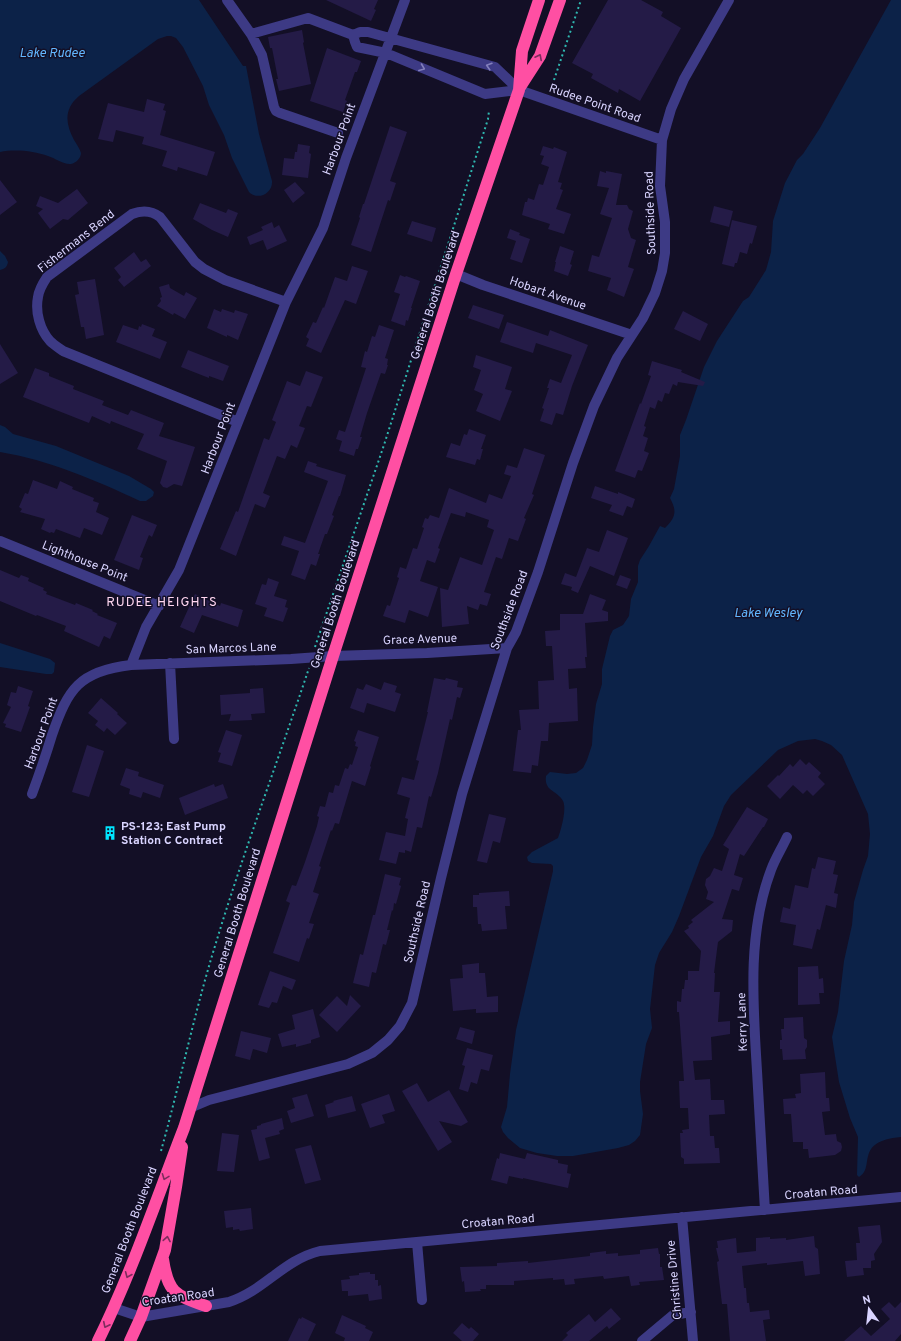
<svg xmlns="http://www.w3.org/2000/svg" width="901" height="1341" viewBox="0 0 901 1341" font-family="Overpass,sans-serif">
  <style>
    .water { fill: #0c2248 }
    .building { fill: #241b47 }
    .lines { fill: none; stroke-linecap: round; stroke-linejoin: round }
    .path { stroke: #2fb8b0; stroke-width: 2; stroke-dasharray: 2 3; stroke-linecap: butt }
    .minor { stroke: #3d3a85; stroke-width: 10 }
    .highway { stroke: #ff4fa3; stroke-width: 12 }
    .oneway { stroke: #7d2c5e }
    .oneway2 { stroke: #837fbc }
    .labels { text-anchor: middle; stroke-width: 3; stroke-linejoin: round; paint-order: stroke }
    .street-label { font-size: 12px; fill: #d9d4ff; stroke: #130f26 }
    .poi-label { font-size: 12px; font-weight: bold; fill: #d9d4ff; stroke: #130f26; text-anchor: start }
    .water-label { font-size: 13px; font-style: italic; fill: #62b6ff; stroke: #130f26 }
    .neighbourhood-label { font-size: 13px; letter-spacing: 1px; fill: #ffd6f0; stroke: #130f26 }
  </style>
  <rect width="100%" height="100%" fill="#130f26"/>
  <!-- water -->
  <path class="water" d="M0 0H199L243 66H246L259 134 272 181C273 193 258 201 249 192L232 158 224 135 209 105 203 86 183 47 176 38 171 36H167L158 39 79 96C64 109 65 123 74 140 76 143 80 149 81 153 81 158 76 163 71 164 64 165 55 158 48 156 34 151 15 149 0 152Z
    M891 0H901V1137C853 1141 876 1168 859 1177L857 1175 858 1137 850 1118 839 1082 832 1037 838 1012 844 961 852 925 854 902 863 870 868 856 870 834 868 814 842 755 831 745 822 741 815 739 798 741 778 750 731 795 724 806 713 836 701 857 679 916 672 932 659 953 655 965 650 1009 652 1028 646 1044 640 1082V1091L643 1114 640 1135 635 1141 629 1145 618 1148 573 1156H557L537 1153 520 1148 508 1138 503 1132 501 1127 507 1107 510 1074 516 1030 553 871V866L551 864 532 863 528 861 527 857 532 852 558 838C561 830 567 809 563 801 557 790 544 792 546 776L550 772 567 774 576 773 583 768 587 760 592 745 593 727 596 704 602 684V669L610 636 613 630 623 625 629 616 631 599 638 582V566L640 560 649 546 660 526 665 528C676 517 677 511 670 498L674 489 680 456V435L686 420 704 367 717 341 743 301 749 297 766 270 771 252 773 221 785 183 797 160 803 154 820 128Z
    M0 251 5 256 8 262C7 267 5 269 0 270Z
    M0 425 5 427 13 434 56 446 129 476 151 489 154 492 153 496 146 501H140C95 480 49 460 0 452Z
    M0 643 50 659 55 663 54 672 52 674H46L0 667Z"/>
  <!-- building -->
  <path class="building" d="M326 0H378L374 9 376 10 371 21Z
    M608 0H641L663 12 661 16 681 28 640 101 619 89 618 93 591 78 593 74 572 63Z
    M302 30 304 42 303 43 311 84 279 91 276 79H278L272 48H270L268 37Z
    M327 48 361 61 357 72H355L345 100 347 101 343 112 310 101Z
    M147 99 165 104 163 110 166 111 160 135 215 152 207 176 178 167 177 171 162 166 167 151 142 144 144 137 116 130 113 142 98 139 108 103 144 112Z
    M390 126 407 132 390 181 396 183 390 201 388 200 371 252 351 245 360 218 359 217 363 204H364Z
    M298 144 310 146 309 153 311 154 308 178 282 175 284 158 294 159 295 152H297Z
    M543 146 553 149 554 147 567 152 558 182 562 183 560 189 563 190 556 209 571 214 564 234 548 229 550 224 522 215 525 202H527L528 198 534 200 539 184 543 185 549 167 541 164 544 156 540 155Z
    M600 171 606 173V171L622 174 616 205H627L629 209 633 211 628 229 631 238 636 240 628 267 634 269 624 297 607 290 611 278 588 271 592 255 599 257 612 218 600 214 609 188 597 186Z
    M0 180 17 202 0 215Z
    M295 182 305 193 293 203 284 190Z
    M77 189 88 203 68 220 63 219 50 229 38 213 43 209 36 206 40 196 58 203Z
    M200 203 226 213 228 209 238 213 228 237 212 230 193 219Z
    M714 206 733 211 729 227 710 222Z
    M732 220 757 226 752 244 750 243 747 254 740 252 737 263H735L734 267 722 264Z
    M412 221 436 228 432 242 407 234Z
    M272 222 274 228 279 225 287 241 267 250 263 240 250 245 247 237 263 230 261 227Z
    M510 229 520 233 519 235 530 239 522 263 510 259 516 241 507 238Z
    M560 246 574 251 570 264 572 265 568 276 554 271 556 262H555Z
    M134 252 141 262 146 259 151 266 124 287 118 280 121 277 114 268Z
    M352 266 368 271 356 304 345 300 321 353 306 346 309 339 306 337 313 322 316 323 323 307 324 308 335 277 347 281Z
    M400 275 405 277 406 276 420 281 411 308H412L408 321 406 320 405 326 391 321 400 294 394 292Z
    M95 279 104 335 86 339 84 327H81L75 295 79 294 77 282Z
    M169 284 170 288 184 296 186 292 197 298 185 319 174 313 173 315 157 306 161 301 160 298 162 297 159 287Z
    M473 305 504 315 499 329 468 318Z
    M214 309 221 312 222 309 234 313 235 310 248 314 238 340 227 335V337L207 328Z
    M683 311 708 324 700 341 674 329Z
    M507 322 548 336 550 330 588 345 572 386 563 415 556 413 552 425 540 421 544 409 542 408 549 388H547L550 379 561 383 572 355 536 343 533 353 500 342Z
    M142 324 155 329 152 336 167 342 160 359 116 342 123 325 138 330 139 326 141 327Z
    M379 325 394 330 385 358 388 359 387 365H388L385 374 381 373 367 413 360 437H362L358 449H356L354 456 339 451 342 441 336 439 339 430 345 432 366 368 361 367 365 351 367 352 372 336 375 337Z
    M0 344 18 373 0 384Z
    M188 350 229 366 223 381 209 376V378L181 367Z
    M476 355 512 367 505 389 512 391 500 421 476 411 483 394 474 390 481 370 473 367Z
    M652 361 682 370 681 372 705 382 703 386 678 382 677 386 673 384 669 394 665 393 662 402 658 400 655 409 650 407 644 426 646 427 643 436 648 438 644 451 649 453 642 471 638 470 635 478 615 471 640 403 641 404 651 376 648 375Z
    M35 368 49 373V376L74 386 73 389 104 401 102 405 128 415 131 410 164 423 159 436 195 447 182 486 174 484 167 488 163 487 160 483 167 461 137 449 144 434 111 421 110 424 92 416 89 423 23 397Z
    M306 371 323 377 311 407 307 406 299 426 305 428 297 448 291 445 285 459 277 456 263 493 270 496 265 508 255 504 236 556 220 549 236 511 238 512 264 438 269 440 276 422 272 420 287 381 300 386Z
    M469 429 486 435 481 449H483L480 460 477 459 475 465 446 457 451 443 460 446 464 434 467 435Z
    M524 448 545 455 532 494 534 495 524 518 526 519 518 541 509 538 502 559 496 557 484 592 491 594 487 606 480 604 478 610 467 606 469 624 442 627 440 588 448 590 460 557 482 565 494 530 487 527 489 520 466 512 465 517 451 513 438 548 440 549 435 563 427 560 420 581 438 587 428 617 409 610 405 623 383 616 387 605 390 606 399 578 397 577 400 567 406 569 413 548 417 549 424 528 422 527 425 518 428 519 430 515 439 518 449 488 486 503 489 494 502 499 511 476 504 474 507 465 517 468Z
    M308 461 317 464 316 466 346 475 340 496H339L332 515 334 516 327 534H325L318 554H320L316 566 311 564 305 580 291 575 299 551 281 545 284 536 305 543 328 481 304 472Z
    M33 480 57 489 60 481 73 487 72 489 94 498 93 501 99 503 96 512 109 518 102 535 84 528 80 538 56 529 54 533 51 532 50 533 41 529 45 519 20 512 22 509 19 507 25 493 28 494Z
    M595 486 618 494V492L635 499 632 508 627 506 623 516 609 511 612 505 591 498Z
    M132 515 157 525 152 537 149 535 140 557 143 558 139 570 114 560Z
    M607 530 628 538 614 576 590 566 578 593 571 590 572 587 561 584 565 573 576 577 587 548 599 552Z
    M0 570 19 578 21 575 29 578 28 581 44 588 43 590 47 592 46 594 75 605 76 603 93 610 92 611 98 614 97 615 117 623 110 639 104 636 99 647 64 631 66 626 37 615 36 616 0 601Z
    M620 575 631 579 627 589 616 585Z
    M268 578 279 582 274 596 287 600 285 607 288 608 283 622 264 616 267 608 255 604 262 584 266 585Z
    M195 594 220 606 221 603 243 610 238 627 202 615 194 633 180 627Z
    M590 594 606 600 602 610 608 612V621L585 623 587 657H585L586 668 568 669 569 689 577 688 578 721 549 723 548 741H541L538 766 532 765 531 773 513 771 518 730H521L519 710 539 709 538 681 554 680 552 646H546L545 631 560 630V614H583Z
    M434 678 445 680 446 678 458 681 457 687 463 688 460 698 457 697 452 720 450 719 438 773 431 797 429 796 422 828 417 827 411 852 405 850V853L399 852 396 864 379 860 386 832 405 836 408 819 405 818 410 798 397 794 402 777 414 780 419 761 416 760 428 712H427Z
    M384 682 397 686 395 692 401 694 395 712 367 703 364 713 350 708 357 688 363 690 366 684 381 690Z
    M18 686 33 691 28 706 30 707 21 732 5 727 6 724 3 723 11 707 7 705 11 692 16 693Z
    M263 688 265 713 251 714 252 720 229 721 231 714 221 715 220 695 250 693V689Z
    M101 698 118 713 117 714 127 723 115 735 107 728 104 732 95 725 98 721 88 713Z
    M226 730 242 735 232 766 218 762 221 753 218 752Z
    M358 730 379 737 370 766 371 767 365 786 352 781 339 824 335 823 332 831 331 830 319 866 321 867 313 892 319 894 309 923 314 924 309 939 307 938 299 962 273 953 290 903 286 901 292 885 296 886 305 862 317 826 319 817 317 816 320 806 325 807 329 792 333 793 335 785 339 786 345 768 348 769 350 764 352 765 358 747 355 746 356 742 354 741Z
    M87 745 104 751 89 797 72 792Z
    M800 759 806 765 809 762 821 773 818 777 825 784 813 796 807 790 803 794 793 785 780 799 767 786 778 775 779 776 790 764 793 767Z
    M126 768 139 772 138 776 164 785 160 798 143 792 141 798 129 794 130 789 120 785Z
    M214 784 215 787 223 784 228 798 185 815 179 798Z
    M747 807 768 819 764 827H763L744 856 740 854 734 875 743 878 739 891 732 889 722 919 733 920 732 931 718 942 714 973H715L714 992H720L718 1022 730 1021V1034L711 1037 712 1060 693 1061 695 1080 710 1079 711 1100H724L725 1114 709 1115 710 1136H714L715 1148H719L720 1163 684 1164V1159L681 1157 680 1133H683L682 1130 689 1129 688 1108H680L679 1081H684L679 1012H677V1001L681 1002 682 989H684L685 980H688V971H699L701 951 684 931 689 928 688 926 693 922 691 920 714 902 706 899 708 892 705 885 706 879 710 876 714 868 722 871 729 849 723 845Z
    M489 814 506 818 500 843 493 841 487 863 477 861Z
    M818 857 836 861 833 874 838 875 834 893 838 894 836 908 826 905 820 930 817 929 812 949 793 945 796 925 780 922 783 907 790 909 795 885 808 888 812 868 815 869Z
    M385 874 401 878 399 885 401 886 396 904 394 903 393 911 392 910 387 930H390L386 945 383 944 376 973 372 972 369 987 353 983 360 954 363 955 373 915H375Z
    M509 891 510 906H505L507 929 482 931 481 924H478L477 907H473V895H479V893Z
    M479 963V973H485L487 997 498 996V1012L476 1013V1009L453 1011 450 979 463 978 462 965Z
    M818 966 819 979 823 978 824 993H819L820 1004 798 1005V967Z
    M270 971 296 980 292 990 283 986 277 1003 272 1002 269 1008 258 1005Z
    M350 995 361 1006 337 1032 319 1015 337 996 347 1006Z
    M313 1009 320 1037 311 1040V1043L296 1047V1044L282 1047 278 1034 295 1029 292 1015Z
    M803 1017 804 1038 807 1040V1047L805 1050 806 1059 783 1060 782 1049H780V1040H782L781 1029H784V1018Z
    M460 1027 475 1031 472 1044 456 1039Z
    M241 1031 271 1038 267 1053 253 1049 250 1060 235 1056Z
    M467 1048 493 1055 489 1071 481 1069 477 1084 471 1082 468 1092 459 1089 465 1066 462 1065Z
    M825 1072 826 1098H829L830 1111 822 1112 825 1135 836 1134 837 1141 841 1143 842 1147 841 1151 835 1155 809 1158 808 1149H803V1142H793L791 1114H784L783 1099 796 1098 795 1094 801 1093 800 1074Z
    M417 1083 428 1102 449 1090 468 1122 461 1126 439 1121 452 1142 438 1151 402 1091Z
    M307 1094 314 1116 291 1123 287 1111 295 1108 292 1098Z
    M389 1094 395 1111 382 1115 385 1123 370 1128 361 1104Z
    M352 1096 356 1111 328 1118 325 1105 334 1102 333 1101Z
    M282 1118 284 1129 279 1131 280 1134 265 1138 270 1158 259 1161 251 1130 257 1129V1126L261 1125V1124Z
    M222 1133 239 1135 234 1172 217 1171Z
    M311 1145 321 1180 305 1184 295 1149Z
    M500 1153 525 1159 527 1153 558 1160V1163L568 1165 567 1173 571 1174 568 1188 523 1178V1179L509 1176 507 1184 491 1180 497 1158 499 1159Z
    M251 1208 253 1229 240 1231 239 1229 233 1230V1227L226 1228 224 1211Z
    M880 1225 882 1242 874 1254 875 1260 871 1261V1268H863L864 1275 847 1277 845 1261 857 1260 856 1243H860L858 1227Z
    M814 1236 815 1247 818 1249 820 1274 805 1276 803 1261 767 1265V1263L742 1266 744 1288H746L747 1303H749L750 1312 769 1310 770 1319 763 1320 766 1341H730L727 1304H722L717 1262 719 1261 716 1248H718L717 1241 736 1238 737 1253 756 1251V1238L770 1237V1239L786 1238V1240Z
    M658 1248 659 1254H660V1267H662L664 1280 639 1282 640 1285 631 1286 629 1276 604 1279 603 1276 574 1279 575 1284 565 1285 564 1279 553 1280V1278L514 1281V1285H486V1289H480L481 1291 465 1292 464 1281 462 1282 460 1267 497 1266V1263L528 1261V1263L590 1256V1253L606 1251V1254L618 1253V1256L640 1254V1250Z
    M370 1272V1274H375V1280H378V1286L381 1285 382 1299 369 1301 368 1294 348 1296V1291H342L341 1280 350 1279 349 1276 359 1275V1273Z
    M889 1302 895 1308 901 1302V1334L895 1341H844L861 1326 871 1336 890 1319 881 1309Z
    M611 1308 621 1319 609 1329 607 1326 589 1341H562L568 1335 566 1333 589 1314 595 1322Z
    M342 1315 366 1326 365 1328 373 1332 369 1341H344L345 1338 335 1333Z
    M302 1317 316 1324 308 1341H288L299 1318 301 1319Z
    M462 1323 469 1329 471 1327 479 1334 473 1341H462L453 1333Z"/>
  <g class="lines">
    <!-- path -->
    <path class="path" d="M554 80 581 0
      M315 647 384 445 488 119 489 111
      M161 1151C180 1083 194 1014 215 946 243 853 278 761 309 668"/>
    <!-- minor -->
    <path class="minor" d="M227 0 251 34 262 55 274 107 276 111 280 113 338 133
      M251 34 308 18 353 35
      M519 90 485 94 386 53 357 47 355 42 353 35 360 32H368L495 67 519 90 662 140
      M456 274 483 285 632 335
      M238 422 63 351C59 348 54 345 50 341 40 330 35 312 38 297 39 289 43 283 47 277L132 214C142 210 151 210 160 217L195 262 204 269 225 280 286 302
      M0 541 159 606
      M170 663 174 739
      M131 665 291 659 333 656 427 653 507 648
      M32 794C39 775 46 755 52 735 68 689 79 671 131 665L146 627 179 570 286 302 323 228 346 158 405 0
      M190 1108 209 1100 348 1064 372 1053 388 1040 400 1026 412 1003 441 878 462 794 507 648 516 632 538 572 573 463 594 406 617 358 643 318 655 293 662 271 665 253V222L660 186 662 140 671 109 684 79 729 0
      M765 1210C762 1164 760 1118 757 1071 753 1004 747 934 771 870 775 859 782 848 787 837
      M682 1217 693 1341
      M417 1242 422 1300
      M114 1308 141 1317 229 1302C264 1291 283 1260 320 1251L901 1197
      M642 1341 673 1315 691 1312"/>
    <!-- highway -->
    <path class="highway" d="M520 87 540 56 560 0
      M163 1259C168 1293 175 1295 206 1306
      M98 1341C132 1272 156 1200 184 1128L333 656 456 274 519 90 522 51 539 0
      M130 1341 141 1317 165 1250 176 1187 182 1147"/>
  </g>
  <!-- one-way arrows -->
  <defs><path id="oneway-chevron" d="M-2-3.5L2.5 0L-2 3.5" fill="none" stroke-width="1.6" stroke-linecap="round" stroke-linejoin="round"/></defs>
  <g class="oneway">
    <use href="#oneway-chevron" transform="translate(539 57) rotate(-63)"/>
    <use href="#oneway-chevron" transform="translate(165 1177) rotate(111)"/>
    <use href="#oneway-chevron" transform="translate(167 1239) rotate(-80)"/>
    <use href="#oneway-chevron" transform="translate(128 1275) rotate(113)"/>
    <use href="#oneway-chevron" transform="translate(106 1325) rotate(116)"/>
  </g>
  <g class="oneway2">
    <use href="#oneway-chevron" transform="translate(489 66) rotate(-163)"/>
    <use href="#oneway-chevron" transform="translate(422 68) rotate(22)"/>
  </g>
  <!-- icons -->
  <defs>
    <symbol id="building-bare" viewBox="-9 -9 18 18"><path d="M-4-6H4V6H1V3H-1V6H-4ZM-2.5-4.3h1.7v1.8h-1.7ZM.8-4.3h1.7v1.8H.8ZM-2.5-1h1.7V.8h-1.7ZM.8-1h1.7V.8H.8Z" fill="#00e5ff" stroke="#130f26" stroke-width="2.5" paint-order="stroke"/></symbol>
  </defs>
  <g fill-rule="evenodd">
    <use href="#building-bare" x="100" y="823" width="20" height="20"/>
  </g>
  <g class="labels">
    <!-- street labels -->
    <g class="street-label">
      <text transform="translate(595 103) rotate(19)" y="4">Rudee Point Road</text>
      <text transform="translate(339 139) rotate(-70)" y="4">Harbour Point</text>
      <text transform="translate(650 213) rotate(-92)" y="4">Southside Road</text>
      <text transform="translate(76 241) rotate(-38)" y="4">Fishermans Bend</text>
      <text transform="translate(548 293) rotate(19)" y="4">Hobart Avenue</text>
      <text transform="translate(435 295) rotate(-72)" y="4">General Booth Boulevard</text>
      <text transform="translate(218 438) rotate(-69)" y="4">Harbour Point</text>
      <text transform="translate(85 561) rotate(22)" y="4">Lighthouse Point</text>
      <text transform="translate(335 604) rotate(-72)" y="4">General Booth Boulevard</text>
      <text transform="translate(509 610) rotate(-69)" y="4">Southside Road</text>
      <text transform="translate(420 639) rotate(-2)" y="4">Grace Avenue</text>
      <text transform="translate(231 648) rotate(-2)" y="4">San Marcos Lane</text>
      <text transform="translate(41 733) rotate(-70)" y="4">Harbour Point</text>
      <text transform="translate(237 913) rotate(-73)" y="4">General Booth Boulevard</text>
      <text transform="translate(417 922) rotate(-77)" y="4">Southside Road</text>
      <text transform="translate(742 1022) rotate(-92)" y="4">Kerry Lane</text>
      <text transform="translate(821 1192) rotate(-5)" y="4">Croatan Road</text>
      <text transform="translate(498 1221) rotate(-5)" y="4">Croatan Road</text>
      <text transform="translate(129 1230) rotate(-69)" y="4">General Booth Boulevard</text>
      <text transform="translate(674 1280) rotate(-95)" y="4">Christine Drive</text>
      <text transform="translate(178 1297) rotate(-8)" y="4">Croatan Road</text>
    </g>
    <!-- poi labels -->
    <g class="poi-label">
      <text x="121" y="830">PS-123; East Pump<tspan x="121" dy="14">Station C Contract</tspan></text>
    </g>
    <!-- water labels -->
    <g class="water-label">
      <text x="52" y="57">Lake Rudee</text>
      <text x="768" y="617">Lake Wesley</text>
    </g>
    <!-- neighbourhood labels -->
    <g class="neighbourhood-label">
      <text x="162" y="606">RUDEE HEIGHTS</text>
    </g>
  </g>
  <!-- north arrow -->
  <g transform="translate(869 1309) rotate(345)" stroke="#130f26" stroke-width="3" paint-order="stroke">
  <path d="M0-3L7 15L0 10L-7 15Z" fill="#d9d4ff"/>
  <text y="-6" font-size="11" font-weight="bold" text-anchor="middle" fill="#d9d4ff">N</text>
  </g>
</svg>
